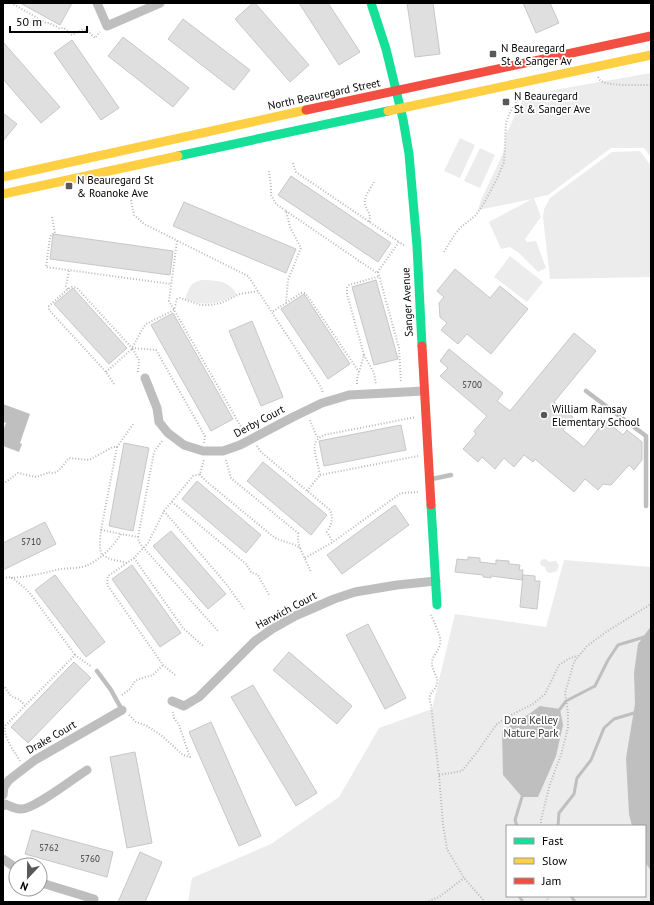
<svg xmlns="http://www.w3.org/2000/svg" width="654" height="905" viewBox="0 0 654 905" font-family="'PT Sans',sans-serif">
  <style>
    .green { fill: #ececec; fill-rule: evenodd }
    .water { fill: #bfbfbf }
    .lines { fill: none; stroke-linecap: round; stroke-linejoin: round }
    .stream { stroke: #bfbfbf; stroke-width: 3 }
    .building { fill: #dfdfdf; stroke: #c7c7c7 }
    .path { stroke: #b9b9b9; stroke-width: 2; stroke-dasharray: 1 2; stroke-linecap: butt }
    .lane { stroke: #bebebe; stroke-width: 4.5 }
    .street { stroke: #bebebe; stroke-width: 9 }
    .fast { stroke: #16e098; stroke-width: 9 }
    .slow { stroke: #ffcf43; stroke-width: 9 }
    .jam { stroke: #f24e42; stroke-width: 9 }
    .poi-dot { fill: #595959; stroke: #fff; stroke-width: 1.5 }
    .labels { text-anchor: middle; stroke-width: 3.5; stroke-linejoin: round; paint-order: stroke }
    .number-label { font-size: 9px; fill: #383838 }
    .poi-label { font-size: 11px; fill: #000; stroke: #fff; text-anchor: start }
    .street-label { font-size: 11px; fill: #000; stroke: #fff }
    .park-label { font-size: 11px; fill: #333; stroke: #fff }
  </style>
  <rect width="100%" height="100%" fill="#fff"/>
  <!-- green -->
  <path class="green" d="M651 73V157L644 148H611L548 195 534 198 541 217 525 239 527 242 536 241 546 268 538 272 519 253 510 247 501 249 489 222 532 199 478 210 481 200 505 149 506 134 522 101 554 90Z
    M460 138 475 145 460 178 444 171Z
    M480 148 495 155 480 188 464 181Z
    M640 151 651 166V277L550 279 543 217 544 209 550 198 612 152Z
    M510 256 543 282 527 302 494 277Z
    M202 280C216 280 230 281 237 295 216 304 208 307 185 299 189 289 190 282 202 280Z
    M545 559 547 560 549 562 553 561H556L559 566 557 571 551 573 547 572 545 567 542 566 540 564 541 560Z
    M564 560 651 567V902H188L192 878 271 844 339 797 379 728 432 709 455 614 546 627ZM507 826H645V896H507Z"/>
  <!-- water -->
  <path class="water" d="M3 404 30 414 20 443 22 444 19 452 3 446V431L6 423 3 422Z
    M651 626V871L645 862V826H632L629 814 626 758 635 704 634 673 638 644Z
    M540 706 560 709 563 725 556 756 538 797H522L503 775 502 731 529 714Z"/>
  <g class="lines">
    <!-- stream -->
    <path class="stream" d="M560 709 566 701 595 686 608 660 618 645 651 635
      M517 826 515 820 522 797
      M558 826 559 813 574 794 577 778 591 760 604 728 614 719 634 713 636 711
      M519 896 523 902
      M571 896 575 902"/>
  </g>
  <!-- building -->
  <path class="building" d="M20 3H72L60 25Z
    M253 3H255L309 65 290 82 235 19Z
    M299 3H328L360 52 339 65Z
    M407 3H433L440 54 415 57Z
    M523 3H550L559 23 536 33Z
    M183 19 250 70 234 90 168 39Z
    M123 37 189 88 173 107 108 56Z
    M72 40 119 108 101 120 54 53Z
    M3 42 60 107 41 123 3 79Z
    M3 113 17 124 3 141Z
    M291 176 391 243 378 262 278 195Z
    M184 202 296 249 286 273 173 226Z
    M53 234 173 251 170 275 50 259Z
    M455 269 490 298 500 286 528 309 491 354 467 334 458 344 441 330 447 323 440 317 439 303 444 297 437 291Z
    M376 280 398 359 374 365 352 287Z
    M73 288 127 348 109 364 54 304Z
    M304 294 350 364 328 379 281 309Z
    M173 313 233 419 211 431 151 325Z
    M252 321 283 397 261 406 229 331Z
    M574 333 596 351 554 402 573 417 563 430 584 447 605 420 623 435 627 430 642 442V460L634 470 629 465 611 485 603 484 598 490 585 479 574 492 535 459 533 462 524 455 514 467 504 458 495 469 482 457 478 462 463 449 476 434 474 431 487 416 440 376 448 368 440 361 449 349 503 393 497 401 510 411Z
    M401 425 406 450 324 466 319 441Z
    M124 443 149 448 133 531 109 526Z
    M263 462 327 515 311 535 247 481Z
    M197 481 261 535 246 553 182 499Z
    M395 505 409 525 342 574 327 555Z
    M45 522 56 544 3 570V543Z
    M171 531 226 594 208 609 153 546Z
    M468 557 480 558V562L496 564V560L509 561V564L520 565 519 570H523L522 580 491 576V578L483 577V575L455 572 457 559 468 560Z
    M132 565 181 633 160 647 112 579Z
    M55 575 105 642 86 657 35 590Z
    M523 575 535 576V581H540L537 609 520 607Z
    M368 624 406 698 385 709 346 635Z
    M289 652 352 706 337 724 273 670Z
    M74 662 91 678 28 743 11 727Z
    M253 685 317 793 296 806 231 697Z
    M211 722 261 836 239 846 189 732Z
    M135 752 152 843 127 848 110 757Z
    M32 830 113 852 107 877 25 854Z
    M140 852 162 862 145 902H118Z"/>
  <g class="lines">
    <!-- path -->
    <path class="path" d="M11 3 46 23H49L59 28H64L72 35 82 30H87L95 38 100 32
      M598 77C600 80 599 80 603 82 612 86 639 85 651 85
      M293 163 296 172 399 242
      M269 171 271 187V195L276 204 286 211 290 227 301 248 288 280 286 303 272 312
      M131 200 134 215 144 224 248 276 321 387 323 393
      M286 211 377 273 399 242 405 246
      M52 217 55 233 51 235 50 238 46 267 171 284
      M369 222C372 213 366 211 365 203 364 196 371 188 374 182
      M177 241 169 301 244 432
      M444 252 453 237 460 228 475 216 483 205 497 179 504 162 506 123 510 112 521 96
      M378 272 399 348 401 383
      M68 289 66 286 69 271
      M286 303 301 293H305L309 298 359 372 357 379V385
      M364 355 374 373 376 385
      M106 372 132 349
      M138 372 139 360 132 348 143 328 146 324 174 310 177 299 180 298 201 305H211L221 303 240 294 258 291
      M359 372 364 355 347 294V288L349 285 380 276
      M114 384 106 372 49 310V306L68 289 72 287 77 288 132 348 156 350 205 436 204 443
      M310 420 316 435 319 438
      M257 446 261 452 330 510C334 518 331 525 327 532L333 542
      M117 447 101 530 100 541V549L102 555 110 559 127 563
      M226 460 231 478 232 479 298 533V541L300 548
      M200 474 202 477 206 481 270 534 277 539 295 545 300 548 311 572
      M320 475 418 456
      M3 484 18 473 36 477 47 473 48 472C58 476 62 466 69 458L89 460 113 447H117L134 423
      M307 491 320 475C319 468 313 450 315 444 316 440 320 437 324 435L416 417
      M172 502 246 564 251 572 258 575 269 595
      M164 511 227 585 244 609
      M101 530 121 534
      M138 537 154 452 162 441
      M134 558 183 628 203 646
      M305 558 333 542 401 493 419 492
      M3 578 11 577 25 588 32 596 75 655
      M11 578C19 577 26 577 33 575 42 574 51 571 60 569 68 568 77 569 85 566 98 562 114 546 121 534L138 537 139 542 142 546 218 631
      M431 615C434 622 442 637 440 644 439 651 431 657 432 664 432 671 438 676 437 682 436 693 426 691 431 705L439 775 443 824 447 849 464 878 485 902
      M175 675 163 665 108 586 107 582 108 576 134 558 148 543 164 511 193 476 200 474 204 460
      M3 685 11 696 18 699 25 705
      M122 695 130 689 135 681 139 679 153 675 163 665
      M129 715 136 722 147 726 161 735 183 755 190 757 179 725 174 718 173 712
      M20 761C15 753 1 734 6 725L75 655 92 667
      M439 775 462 771 478 751 496 725 507 717 533 704 545 694 559 665 570 658 578 656
      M541 826V820L550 784 561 755 568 728V712L565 693 574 662 587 646 606 632 651 604
      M546 896 549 902
      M426 902 439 897 464 878"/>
    <!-- lane -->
    <path class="lane" d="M586 391 646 436V506
      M432 479 451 475
      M97 671 111 690 122 710"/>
    <!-- street -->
    <path class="street" d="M97 3 107 26 160 3
      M145 378 157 408 159 422 168 433 184 445 203 451H223L240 445 293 417 322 403 349 395 424 391
      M172 701 184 706 199 697 255 641 272 629 295 616 334 599 355 592 397 585 436 581
      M3 795 4 787 9 780 35 760 122 710
      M3 806 5 804C10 806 15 809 20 809 32 811 74 778 87 770
      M3 859 16 868
      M40 881 45 884 94 899 93 902"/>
    <!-- fast -->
    <path class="fast" d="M371 3 386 49 403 119 409 154 417 246 422 346
      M178 156 388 111
      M431 505 437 605"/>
    <!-- slow -->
    <path class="slow" d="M388 111 651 55
      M3 177 306 110
      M3 194 178 156"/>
    <!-- jam -->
    <path class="jam" d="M306 110 651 36
      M422 346 431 505"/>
  </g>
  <!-- markers -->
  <g class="poi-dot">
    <rect x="489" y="50" width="8" height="8" rx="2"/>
    <rect x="502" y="98" width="8" height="8" rx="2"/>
    <rect x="65" y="182" width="8" height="8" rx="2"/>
    <circle cx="544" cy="415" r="4"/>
  </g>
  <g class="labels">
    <!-- number labels -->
    <g class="number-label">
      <text x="472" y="388">5700</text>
      <text x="31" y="545">5710</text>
      <text x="49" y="851">5762</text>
      <text x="90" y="862">5760</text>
    </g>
    <!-- poi labels -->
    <g class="poi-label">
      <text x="501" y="52">N Beauregard<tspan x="501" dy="13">St &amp; Sanger Av</tspan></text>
      <text x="514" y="100">N Beauregard<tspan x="514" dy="13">St &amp; Sanger Ave</tspan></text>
      <text x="77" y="184">N Beauregard St<tspan x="77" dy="13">&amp; Roanoke Ave</tspan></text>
      <text x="552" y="413">William Ramsay<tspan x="552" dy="13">Elementary School</tspan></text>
    </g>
    <!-- street labels -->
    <g class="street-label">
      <text transform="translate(324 94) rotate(-12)" y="4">North Beauregard Street</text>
      <text transform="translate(407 302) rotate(-93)" y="4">Sanger Avenue</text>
      <text transform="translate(259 421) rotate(-28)" y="4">Derby Court</text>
      <text transform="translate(286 610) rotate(-28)" y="4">Harwich Court</text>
      <text transform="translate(51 737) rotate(-30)" y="4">Drake Court</text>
    </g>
    <!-- park labels -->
    <g class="park-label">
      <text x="531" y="724">Dora Kelley<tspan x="531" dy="13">Nature Park</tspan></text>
    </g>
  </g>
  <!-- border -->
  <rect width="654" height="905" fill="none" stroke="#000000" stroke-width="8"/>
  <!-- legend -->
  <rect x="506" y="825" width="140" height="72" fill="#ffffff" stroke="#999999"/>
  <rect x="514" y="838" width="20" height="6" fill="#16e098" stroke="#999999"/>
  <text x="542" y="845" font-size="12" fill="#000000">Fast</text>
  <rect x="514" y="858" width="20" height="6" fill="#ffcf43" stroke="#999999"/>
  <text x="542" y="865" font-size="12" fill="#000000">Slow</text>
  <rect x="514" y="878" width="20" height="6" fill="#f24e42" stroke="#999999"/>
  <text x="542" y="885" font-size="12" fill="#000000">Jam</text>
  <!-- north arrow -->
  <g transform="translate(28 877) rotate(202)"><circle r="19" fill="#ffffff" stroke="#999999"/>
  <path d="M0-3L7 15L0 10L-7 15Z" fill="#595959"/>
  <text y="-6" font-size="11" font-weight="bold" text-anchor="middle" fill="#000000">N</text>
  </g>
  <!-- scale -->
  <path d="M10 26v6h77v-6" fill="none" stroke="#000000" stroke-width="2"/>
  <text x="16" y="26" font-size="12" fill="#000000" stroke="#ffffff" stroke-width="3" paint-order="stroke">50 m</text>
</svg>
